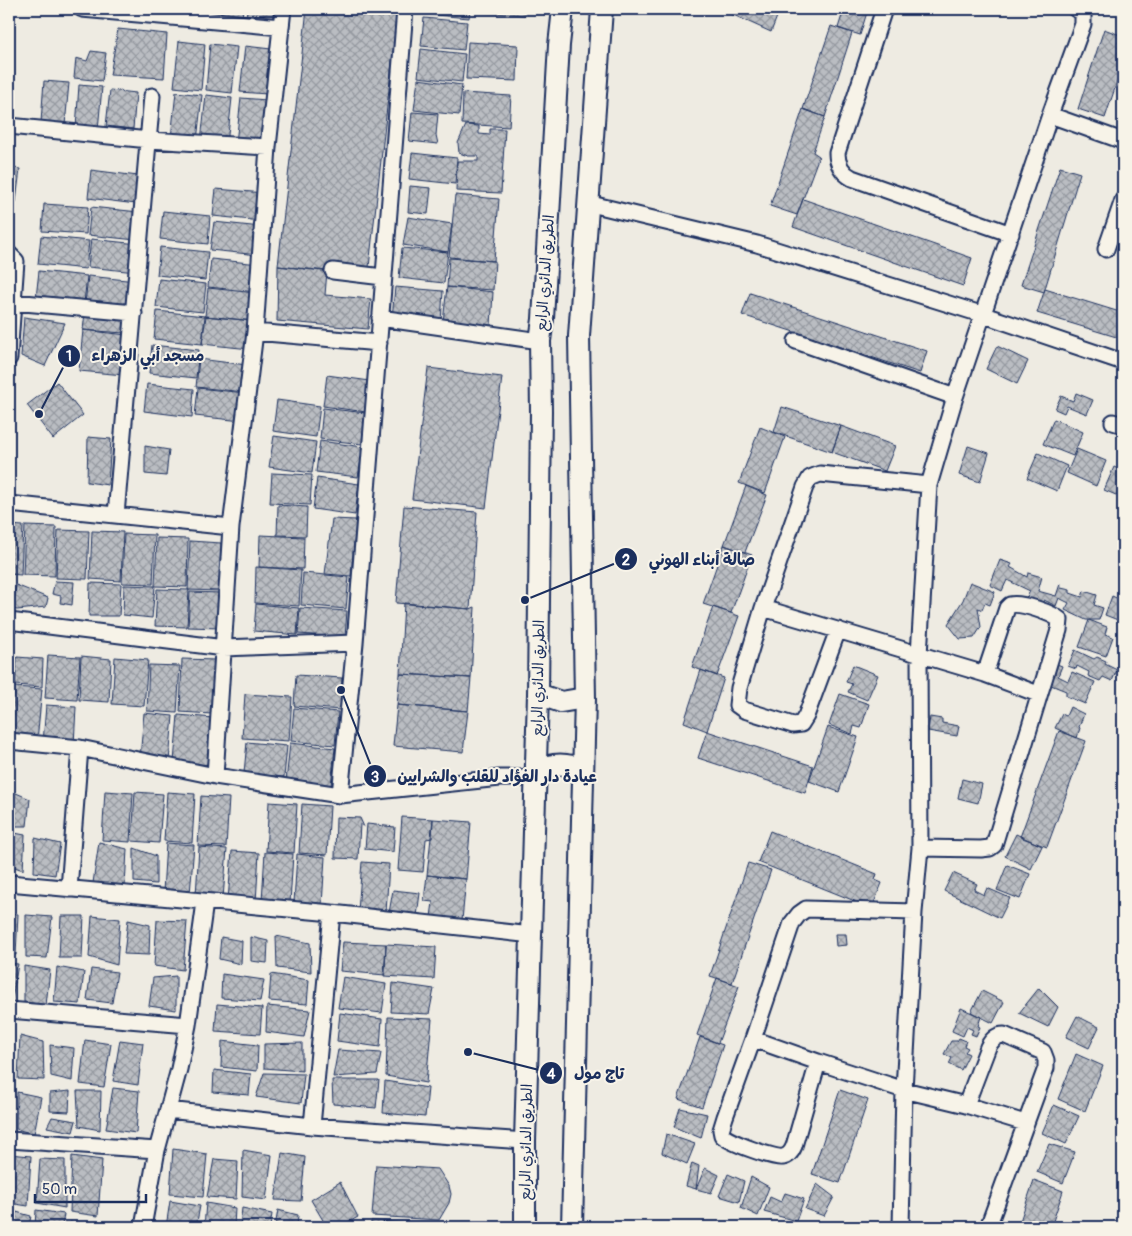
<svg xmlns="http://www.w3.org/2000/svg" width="1132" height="1236" viewBox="0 0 1132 1236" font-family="Pangolin,'Playpen Sans Arabic',sans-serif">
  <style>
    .building { fill: url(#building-cross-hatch); stroke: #1b2f5e }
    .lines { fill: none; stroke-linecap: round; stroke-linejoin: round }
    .minor-casing { stroke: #1b2f5e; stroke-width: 19 }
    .major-casing { stroke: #1b2f5e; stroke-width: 24 }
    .minor { stroke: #f7f3e8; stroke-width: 15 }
    .major { stroke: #f7f3e8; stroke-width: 20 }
    .labels { text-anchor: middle; stroke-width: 4; stroke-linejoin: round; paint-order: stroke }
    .street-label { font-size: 15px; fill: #1b2f5e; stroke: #f7f3e8 }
    .leader { fill: none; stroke: #1b2f5e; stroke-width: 2 }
    .callout-dot { fill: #1b2f5e; stroke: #f7f3e8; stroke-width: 2 }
    .mark-label { font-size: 15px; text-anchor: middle; font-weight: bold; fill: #fff }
    .callout-label { font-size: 16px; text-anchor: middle; font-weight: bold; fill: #1b2f5e; stroke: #f7f3e8; stroke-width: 4; stroke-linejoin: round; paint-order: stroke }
  </style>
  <defs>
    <pattern id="building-cross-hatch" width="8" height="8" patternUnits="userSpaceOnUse" patternTransform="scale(1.25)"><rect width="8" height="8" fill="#babdc2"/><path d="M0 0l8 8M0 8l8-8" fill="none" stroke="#969aa1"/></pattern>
  </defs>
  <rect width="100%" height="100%" fill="#eeebe2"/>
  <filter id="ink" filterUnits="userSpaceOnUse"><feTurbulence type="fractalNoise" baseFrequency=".02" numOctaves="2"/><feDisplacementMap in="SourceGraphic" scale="10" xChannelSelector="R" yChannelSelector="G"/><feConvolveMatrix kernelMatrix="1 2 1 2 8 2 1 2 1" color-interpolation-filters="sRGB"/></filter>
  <g filter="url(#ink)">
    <!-- building -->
    <path class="building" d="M183 9H209L208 13Z
      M216 9H243L242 18 215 15Z
      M247 9H274L272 22 246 19Z
      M307 9H398L368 276 278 266Z
      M424 9H470L469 18 424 14Z
      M475 9H526L525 15 475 12Z
      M720 9H780L771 32Z
      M844 9H868L860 35 838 28Z
      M424 18 467 22 464 50 421 46Z
      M831 26 852 33 825 117 803 109Z
      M118 29 167 34 164 78 110 75Z
      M1104 29 1123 36V64L1105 118 1078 109Z
      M179 41 205 44 201 90 174 87Z
      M468 42 518 45 517 81 466 79Z
      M210 44 237 47 232 93 206 90Z
      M245 46 271 49 267 94 240 92Z
      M421 49 465 54 462 82 418 77Z
      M91 51 106 53 102 81 74 78 76 58 87 61Z
      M418 79 462 85 459 115 414 110Z
      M44 81 69 83 65 125 41 122Z
      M79 85 102 87 98 130 76 128Z
      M110 90 136 93 133 129 106 126Z
      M176 92 202 95 197 141 171 138Z
      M463 93 511 96 509 127 462 124Z
      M206 95 232 98 227 144 201 141Z
      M241 98 267 100 262 146 236 143Z
      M803 109 825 117 813 152 819 156 797 215 770 206Z
      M412 112 438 114 436 135 438 144 409 141Z
      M466 125 479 126V134L490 135V129H505L501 193 456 191 457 161H478V156H468L459 153 458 143Z
      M412 153 457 158 455 184 409 179Z
      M9 167 20 169 16 202 9 201Z
      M1060 167 1080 173 1044 292 1021 285Z
      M91 170 138 176 136 204 88 198Z
      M410 186 431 188 428 214 408 212Z
      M216 189 264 193 261 221 213 216Z
      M455 195 499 199 494 261 449 257Z
      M803 199 972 258 963 286 793 227Z
      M44 204 88 207 86 234 42 231Z
      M91 207 139 212 136 240 88 235Z
      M163 211 210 216 208 244 160 239Z
      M408 217 452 224 448 252 403 245Z
      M214 222 261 227 258 255 210 250Z
      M41 236 89 241 86 269 38 264Z
      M91 239 138 244 136 272 88 267Z
      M160 247 208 252 205 280 157 275Z
      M402 248 448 252 444 283 399 278Z
      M449 258 495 261 493 290 447 287Z
      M211 259 259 264 256 292 208 287Z
      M278 266 327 271 325 295 371 299 368 329 277 321Z
      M39 271 87 276 84 303 36 298Z
      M88 276 136 281 133 309 85 304Z
      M159 279 206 284 203 312 156 307Z
      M395 287 443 291 441 322 392 318Z
      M447 287 493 292 491 326 443 322Z
      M208 288 256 293 253 321 205 316Z
      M1045 289 1123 313V339L1037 313Z
      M750 293 927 351 920 373 742 315Z
      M157 311 205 316 202 344 154 339Z
      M85 313 126 316 124 333 83 330Z
      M206 316 253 321 250 349 202 344Z
      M24 317 65 323 45 366 21 356Z
      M83 330 127 335 124 375 79 371Z
      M152 345 199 350 196 378 149 373Z
      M997 346 1028 361 1017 384 986 369Z
      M199 359 247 365 244 392 196 387Z
      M428 368 502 377 486 508 412 499Z
      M327 375 370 381 366 412 323 406Z
      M57 382 83 415 53 439 27 405Z
      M147 384 194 389 192 417 144 411Z
      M198 388 245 393 242 421 195 416Z
      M1076 393 1093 400 1087 414 1067 406 1064 413 1055 409 1061 396 1073 401Z
      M277 400 320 406 316 437 273 431Z
      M782 407 841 426 832 452 774 432Z
      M323 408 366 413 362 444 320 439Z
      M1054 419 1083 432 1073 456 1043 444Z
      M841 426 895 446 885 471 832 452Z
      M760 427 785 437 765 493 739 483Z
      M274 436 316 442 312 473 269 467Z
      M88 437 111 439 108 485 87 482Z
      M320 441 363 447 358 477 316 472Z
      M145 446 169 450 166 476 145 474Z
      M968 446 989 453 980 482 959 475Z
      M1077 449 1106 461 1096 486 1067 473Z
      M1038 453 1067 466 1057 491 1027 478Z
      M1114 467 1123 471V498L1104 490Z
      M272 473 312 475 310 505 270 503Z
      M317 478 359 484 355 515 313 509Z
      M746 486 767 495 745 552 724 545Z
      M278 505 307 507 306 536 277 535Z
      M404 506 477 512 470 609 396 603Z
      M332 519 356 520 351 576 325 574Z
      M9 525 23 526 21 575 9 574Z
      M25 526 56 527 55 576 23 575Z
      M58 530 89 531 87 579 56 578Z
      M92 531 123 532 121 581 90 579Z
      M124 534 155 535 153 584 122 583Z
      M260 535 304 537 303 569 259 567Z
      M157 538 188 539 187 587 155 586Z
      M190 541 221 543 220 591 188 590Z
      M724 545 752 555 731 613 703 604Z
      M1000 560 1012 564 1010 567 1027 577 1028 573 1042 577 1038 591 1056 596 1060 584 1062 585 1061 588 1070 590V593L1082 597 1084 591 1097 595 1094 605 1103 608 1099 620H1086L1065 610 1069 603 1059 598 1056 606 1044 600 1040 606 1026 599 1030 591 1007 580 1002 591 990 585Z
      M256 567 301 570 299 606 255 603Z
      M303 573 349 577 346 609 301 605Z
      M55 581 74 582 72 605 60 603 61 596 52 594Z
      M970 582 995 592 990 605 985 603 982 610 978 608 981 627 974 638 960 639 948 624 963 600Z
      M90 583 121 584 119 616H89Z
      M16 585 48 598 46 607 17 610 12 609Z
      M124 585 155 586 152 618 123 615Z
      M157 589 189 590 187 627 155 626Z
      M190 592 221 593 219 628 188 627Z
      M1112 596 1123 601V622L1105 615Z
      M404 603 470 609 475 607 471 678 400 674Z
      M256 604 299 608 297 635 254 631Z
      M713 607 739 616 717 676 692 667Z
      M300 608 347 611 345 637 298 634Z
      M1089 620 1107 627 1105 634 1113 637 1106 656 1079 647Z
      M1075 650 1094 659 1097 657 1106 661 1105 664 1117 670 1112 681 1103 677 1100 681 1088 676 1089 672 1077 666 1076 669 1068 666Z
      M48 655 80 657 77 700 45 698Z
      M81 656 111 659 109 702 79 700Z
      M17 657 43 659 42 687 15 685Z
      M115 657 148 660 144 706 112 704Z
      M182 659 215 660 212 714 180 712Z
      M1054 663 1062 666 1058 676 1068 681 1072 672 1095 682 1085 704 1066 696V691L1046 683Z
      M149 665 180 666 177 713 147 711Z
      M853 665 878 675 867 700 848 692 852 684 846 682Z
      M701 670 724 678 707 731 684 722Z
      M400 674 471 678 468 711 397 705Z
      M296 675 342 678 340 710 294 706Z
      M14 687 42 689 37 741 10 739Z
      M245 694 292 697 289 741 242 738Z
      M840 694 869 704 861 728 854 726 852 734 829 725Z
      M46 705 76 707 74 745 43 743Z
      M397 705 468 711 463 752 393 746Z
      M1070 707 1084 714 1079 727 1080 728 1077 738 1055 728 1062 714 1066 716Z
      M294 708 338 712 335 745 291 741Z
      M144 713 173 716 169 761 140 758Z
      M178 715 214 718 210 765 174 762Z
      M930 717 942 719V723L959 726 957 736 928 731Z
      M828 727 858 737 839 792 809 781Z
      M707 731 813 766 805 793 698 758Z
      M1059 731 1086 741 1047 847 1020 837Z
      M247 742 287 746 284 777 244 773Z
      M290 743 335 748 331 786 286 782Z
      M962 779 982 784 978 803 958 798Z
      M9 790 30 799 27 826H9Z
      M105 791 133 793 130 842 102 840Z
      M135 792 163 794 159 843 132 841Z
      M167 792 195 794 192 843 164 841Z
      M201 796 229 798 226 847 198 846Z
      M269 802 297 804 294 853 266 851Z
      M302 804 330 806 327 855 299 853Z
      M336 817 360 818 364 827 360 824 358 859 335 858Z
      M402 817 433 819 432 838 426 839 423 872 398 870Z
      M433 819 471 822 466 879 427 875Z
      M367 824 395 827 393 852 365 849Z
      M770 831 877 874 875 880 882 883 872 908 758 862Z
      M9 832 25 835 23 870 9 865Z
      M1016 834 1042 846 1031 869 1005 856Z
      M35 838 60 844 55 875 34 872Z
      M99 842 127 849 125 887 93 883Z
      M166 843 194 845 190 894 163 892Z
      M199 847 227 849 223 898 196 896Z
      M134 848 156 856V884L134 882Z
      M232 851 259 853 256 902 228 900Z
      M265 852 293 854 290 903 262 901Z
      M297 854 325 857 322 905 294 903Z
      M362 862 389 864 386 913 358 911Z
      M748 863 771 870 732 983 710 976Z
      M1007 865 1030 874 1020 899 997 890Z
      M953 873 977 884 974 890 984 895 987 888 1010 898 1000 918 944 891Z
      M427 875 466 879 462 920 431 917 433 902 424 901Z
      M393 890 420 893 417 916 389 913Z
      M9 913 18 914 16 955 9 954Z
      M26 915 52 917 47 958 26 957Z
      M61 916H84L82 958H59Z
      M92 916 120 919 117 965 89 957Z
      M128 920 150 925 149 955 124 954Z
      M157 920 187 921 183 970 154 966Z
      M835 934H846L847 945 836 946Z
      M276 936 310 943 311 972 277 968Z
      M221 937 242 941 241 964 219 959Z
      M251 937 268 941 267 963 251 961Z
      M343 942 386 944 385 975 340 971Z
      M386 944 436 947 434 979 384 976Z
      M9 963 18 964 12 1000H9Z
      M24 966 50 970 46 1005 24 1002Z
      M57 967 84 972 80 1004 54 1002Z
      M91 969 117 972 112 1003 87 1000Z
      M222 974 264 980 260 1001 221 998Z
      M271 974 309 980 307 1004 269 1001Z
      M176 976V1010L149 1006 153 978Z
      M343 977 386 984 382 1013 338 1008Z
      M717 978 739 986 718 1043 697 1035Z
      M393 983 434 989 429 1014 391 1012Z
      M1039 988 1058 1007 1048 1027 1019 1013Z
      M982 991 1004 1002 993 1023 971 1012Z
      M217 1004 262 1008 260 1034 215 1031Z
      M267 1006 310 1010 304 1037 266 1032Z
      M961 1008 981 1017 978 1026 980 1027 976 1036 971 1034 973 1030 967 1027 963 1036 952 1031Z
      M340 1013 382 1019 380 1047 337 1041Z
      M1077 1016 1099 1027 1089 1048 1066 1037Z
      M388 1017 432 1019 426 1083 386 1076Z
      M9 1036H12L9 1082Z
      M20 1036 43 1042 44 1080 18 1079Z
      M700 1037 723 1045 702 1107 678 1099Z
      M959 1038 966 1041 964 1046 968 1048 965 1052 969 1054 961 1070 949 1064 952 1058 944 1054 951 1041H957Z
      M85 1040 111 1044 104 1087 80 1084Z
      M120 1040 143 1043 138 1085 113 1081Z
      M222 1041 258 1045 257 1071 221 1067Z
      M302 1043V1071L264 1068V1044Z
      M50 1045 74 1048 72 1081 51 1076Z
      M338 1050 381 1053 377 1074 333 1077Z
      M1076 1054 1103 1066 1085 1111 1058 1099Z
      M214 1070 251 1074 249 1095 213 1092Z
      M264 1073 304 1074 301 1103 256 1097Z
      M332 1080H379L376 1108 333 1104Z
      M385 1081 428 1088 425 1117 383 1113Z
      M113 1088 139 1091 136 1133 106 1129Z
      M840 1090 868 1100 840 1183 812 1174Z
      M70 1091 69 1112 50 1111V1093Z
      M77 1091H101L100 1130 79 1126Z
      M17 1092 41 1097 34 1134 16 1129Z
      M1054 1105 1079 1116 1066 1144 1042 1133Z
      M680 1108 707 1114 701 1138 674 1127Z
      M52 1117 76 1121 73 1132 47 1127Z
      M666 1134 695 1144 687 1164 662 1153Z
      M1049 1144 1075 1152 1063 1183 1037 1172Z
      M173 1149 207 1154 203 1197 170 1194Z
      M243 1150 272 1155 266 1200 242 1197Z
      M282 1153 305 1157 301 1201 275 1200Z
      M9 1154 31 1156 28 1206 9 1203Z
      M72 1156 102 1160 98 1216 70 1212Z
      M40 1159 65 1160V1208L37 1203Z
      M214 1159 238 1161 236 1199 207 1197Z
      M692 1163 699 1166 696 1189 686 1186Z
      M376 1165 438 1169 449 1186 451 1194 449 1203 439 1220 372 1216Z
      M705 1168 719 1175 711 1193 696 1189Z
      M728 1174 744 1181 739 1202 719 1196Z
      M751 1177 769 1187 758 1216 741 1208Z
      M1034 1180 1063 1191 1051 1227H1018Z
      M340 1182 358 1217 340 1227H327L311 1200Z
      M817 1184 834 1197 824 1216 805 1209Z
      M785 1193 804 1199 796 1221 764 1212 770 1197 781 1202Z
      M170 1201 200 1206 196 1227H166Z
      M206 1203 235 1208 234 1227H204Z
      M242 1208 272 1214 270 1227H240Z
      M9 1210 31 1216 29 1227H9Z
      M36 1210 64 1214 62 1227H35Z
      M278 1210 298 1215 297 1227H275Z
      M371 1221 439 1224 440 1227H371Z
      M70 1222 96 1227H70Z"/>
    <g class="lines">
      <defs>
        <path id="minor" d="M82 9 281 27
          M884 9 837 153C837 163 842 173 852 178L1011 234
          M1050 115 1123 141
          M9 126 149 140 268 147
          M587 203 757 244 984 315 1123 362
          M1106 249 1123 200
          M9 254 16 261 9 358
          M333 271 383 277
          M13 302 134 313
          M380 318 540 341
          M255 332 379 343
          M796 341 955 397
          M1113 422 1123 425
          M9 504 231 527
          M116 515 152 96
          M763 608 985 674 1038 694
          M9 621 224 648 355 643
          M838 630 806 716 801 724 793 725 744 710 737 705 739 688 763 608 805 487 810 478 820 474 929 485
          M9 741 80 748 215 776 340 795 500 778H535
          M215 776 231 527 255 332 268 147 283 9
          M340 795 355 643 405 9
          M920 848 981 849 990 848 994 845 1059 630 1060 620C1052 613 1021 602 1010 605L1007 608 985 674
          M9 883 332 913 532 935
          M69 889 80 748
          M9 1010 188 1025
          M753 1039 818 1062 904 1090 966 1105 1025 1123
          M818 1062 794 1146C792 1151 789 1156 783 1157 775 1159 728 1142 722 1135L721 1130 725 1117 753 1039 792 923 799 914 806 909 914 912
          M966 1105 988 1047C991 1041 996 1035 1004 1035L1043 1052 1046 1060V1068L988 1227
          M168 1110 312 1126 525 1141
          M312 1126 332 913
          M9 1140 157 1150
          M143 1227 157 1150 179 1069 188 1025 205 902
          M901 1227 904 1090 914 912 920 848 919 655 929 485 955 397 1050 115 1083 24V13L1076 9"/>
        <path id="major" d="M538 694 561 702 585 698
          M535 771C551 763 566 762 583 770
          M525 1227V1141L538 694 541 411 540 341 543 319 559 45 563 9
          M572 1227 585 698 579 336 602 9"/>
      </defs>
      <!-- minor casing -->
      <use href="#minor" class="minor-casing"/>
      <!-- major casing -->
      <use href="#major" class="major-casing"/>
      <!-- minor -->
      <use href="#minor" class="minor"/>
      <!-- major -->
      <use href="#major" class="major"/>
    </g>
  </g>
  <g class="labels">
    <!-- street labels -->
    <g class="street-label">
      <text transform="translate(545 273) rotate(-86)" y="5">الطريق الدائري الرابع</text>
      <text transform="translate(538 678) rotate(-89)" y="5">الطريق الدائري الرابع</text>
      <text transform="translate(526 1142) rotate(-89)" y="5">الطريق الدائري الرابع</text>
    </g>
  </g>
  <!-- callouts -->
  <path class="leader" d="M39 414L69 356M525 600L626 559M341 690L375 776M468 1052L551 1073"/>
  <g class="callout-dot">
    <circle cx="39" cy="414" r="5"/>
    <circle cx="525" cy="600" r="5"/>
    <circle cx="341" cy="690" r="5"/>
    <circle cx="468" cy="1052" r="5"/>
    <circle cx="69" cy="356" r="12"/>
    <circle cx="626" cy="559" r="12"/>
    <circle cx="375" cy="776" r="12"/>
    <circle cx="551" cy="1073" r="12"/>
  </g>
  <g class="mark-label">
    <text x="69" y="361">1</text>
    <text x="626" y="565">2</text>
    <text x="375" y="782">3</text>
    <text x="551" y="1079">4</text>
  </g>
  <g class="callout-label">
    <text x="148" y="361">مسجد أبي الزهراء</text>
    <text x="702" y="565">صالة أبناء الهوني</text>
    <text x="497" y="782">عيادة دار الفؤاد للقلب والشرايين</text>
    <text x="599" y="1079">تاج مول</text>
  </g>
  <!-- margin -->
  <rect width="1132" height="1236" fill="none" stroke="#f7f3e8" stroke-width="30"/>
  <rect x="15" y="15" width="1102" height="1206" fill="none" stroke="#1b2f5e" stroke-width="2" filter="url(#ink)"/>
  <!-- scale -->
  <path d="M35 1194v8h111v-8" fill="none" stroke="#1b2f5e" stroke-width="2.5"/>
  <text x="42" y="1194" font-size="15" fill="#1b2f5e" stroke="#f7f3e8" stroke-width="4" paint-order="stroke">50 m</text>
</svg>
